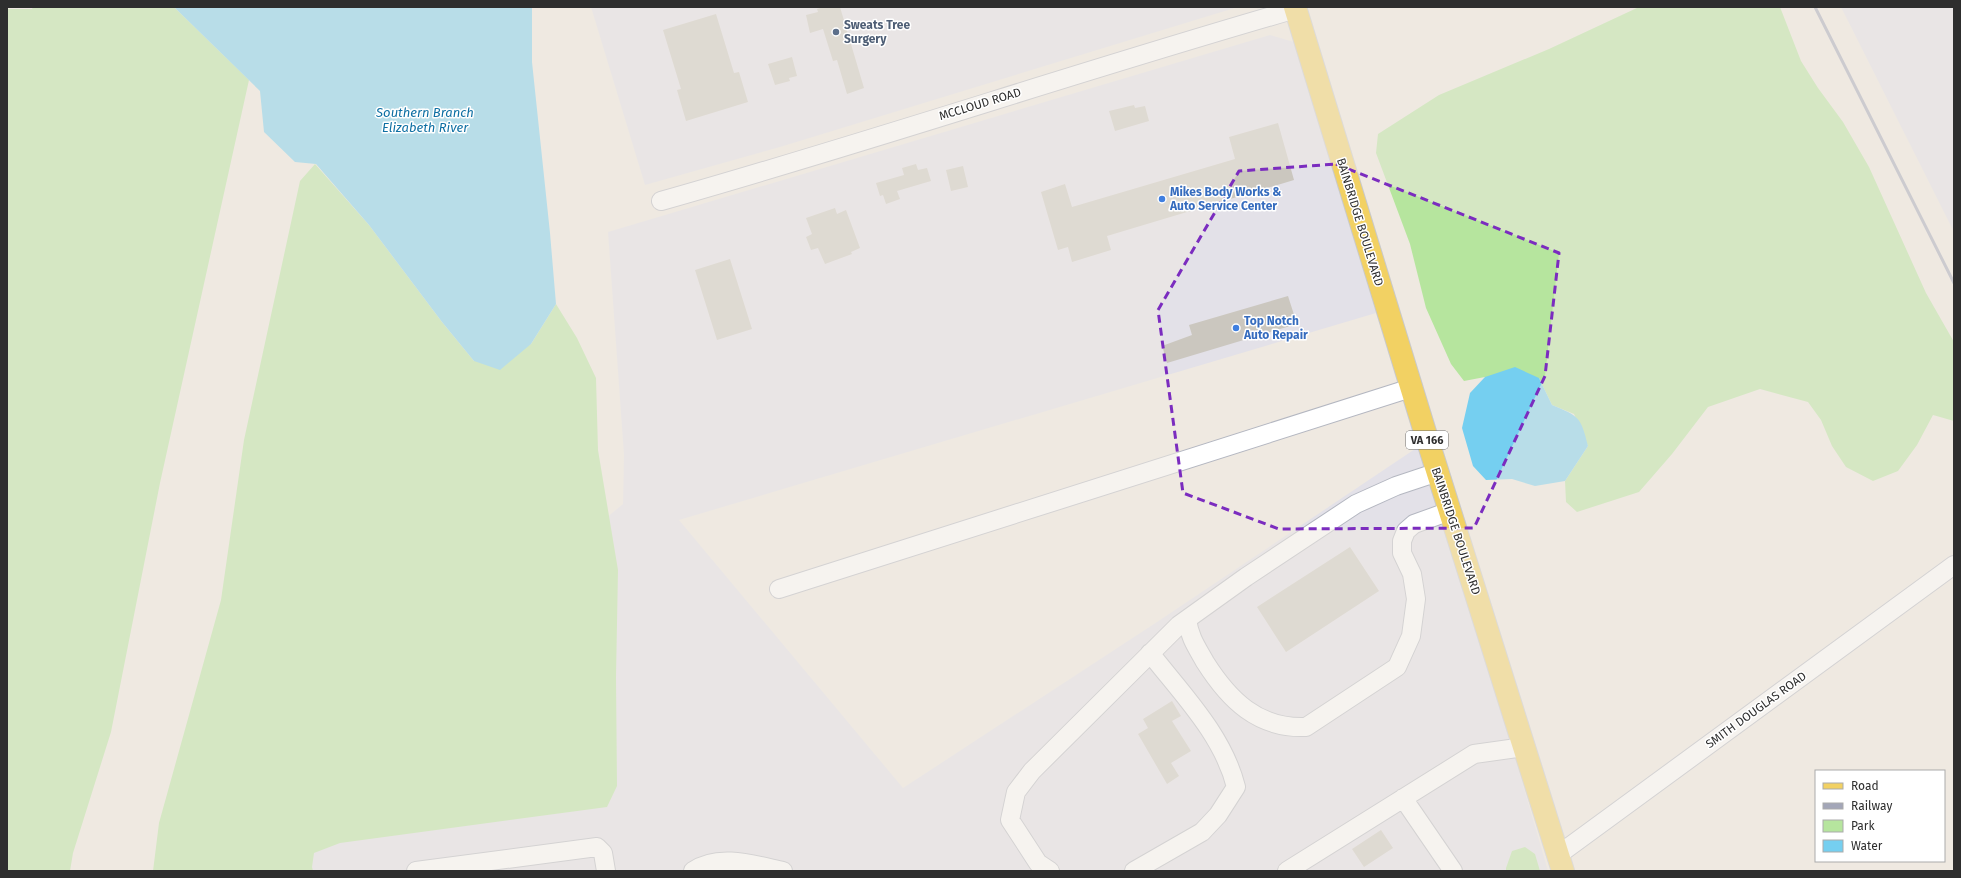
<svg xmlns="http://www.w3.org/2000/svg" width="1961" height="878" viewBox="0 0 1961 878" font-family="'Fira Sans',sans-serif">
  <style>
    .industrial { fill: #e3e1e8 }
    .green { fill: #b6e59e }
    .water { fill: #75cff0 }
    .building { fill: #cbc7bf }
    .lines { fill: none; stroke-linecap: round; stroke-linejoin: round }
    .minor-casing { stroke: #b4b7c1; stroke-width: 20 }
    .major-casing { stroke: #c9c9c9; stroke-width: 24 }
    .minor { stroke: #fff; stroke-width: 18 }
    .major { stroke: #f2d163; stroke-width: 22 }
    .rail { stroke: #a3a6b8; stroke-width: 3 }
    .marked { fill: none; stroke: #7b2cbf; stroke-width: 3; stroke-dasharray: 8 5; stroke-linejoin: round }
    .service-dot { fill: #5c6f8a; stroke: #fff; stroke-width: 1.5 }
    .shop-dot { fill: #3f7fe0; stroke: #fff; stroke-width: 1.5 }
    .labels { text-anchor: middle; stroke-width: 3; stroke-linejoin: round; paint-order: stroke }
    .shield { fill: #fff; stroke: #6d6d6d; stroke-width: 1 }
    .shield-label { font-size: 11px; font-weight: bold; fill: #2e2e2e }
    .service-label { font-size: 12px; font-weight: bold; fill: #4e5e75; stroke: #fff; text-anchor: start }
    .street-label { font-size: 12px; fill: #2e2e2e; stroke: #fff }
    .shop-label { font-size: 12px; font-weight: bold; fill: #366cbe; stroke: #fff; text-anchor: start }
    .water-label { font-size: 13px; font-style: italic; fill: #0d6fa3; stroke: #fff }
  </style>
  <rect width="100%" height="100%" fill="#efe9e1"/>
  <!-- industrial -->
  <path class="industrial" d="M591 7H1238L780 147 645 185Z
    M1841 7H1954V232Z
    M1270 35 1294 42 1376 313 679 520 903 788 1157 622 1418 447 1500 706 1548 871H181L623 504 624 455 608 232Z"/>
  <!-- green -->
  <path class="green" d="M33 7H174L249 80 160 483 111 732 73 853 70 871H7V9H32Z
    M1639 7H1780L1801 61 1818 88 1843 122 1869 167 1926 293 1954 342V421L1933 415 1917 445 1898 471 1873 481 1846 467 1832 446 1821 420 1808 402 1760 389 1708 407 1672 454 1639 492 1577 512 1566 502 1565 481 1588 446 1574 414 1552 405 1539 378 1485 377 1464 381 1451 364 1426 308 1410 244 1376 153 1378 134 1439 95 1549 49Z
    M315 164 369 225 442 322 474 361 531 344 556 304 577 338 596 378 598 450 618 570 616 677 617 786 607 807 340 843 314 853 312 867 313 871H153L159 823 221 600 244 440 300 181Z
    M1525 847 1535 854 1540 871H1506V868L1512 851Z"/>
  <!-- water -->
  <path class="water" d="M174 7H532V62L550 233 556 304 531 344 500 370 474 361 442 322 369 225 316 164 295 162 264 132 260 91Z
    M1515 367 1539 378 1552 405C1579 416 1581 417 1588 446L1565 481 1535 486 1512 479 1486 480 1473 466 1462 428 1470 393 1485 377Z"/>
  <!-- building -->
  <path class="building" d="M824 7H840L864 88 847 94 837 60 833 61 823 29 810 33 806 15 818 12 817 9Z
    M716 14 734 73 739 72 748 102 686 121 677 90 681 89 663 30Z
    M792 57 797 76 789 78 790 81 775 85 768 64Z
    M1134 105 1135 108 1145 106 1149 121 1115 131 1109 111Z
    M1278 123 1294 180 1107 236 1111 250 1072 262 1068 247 1058 250 1041 192 1065 184 1072 207 1235 159 1229 137Z
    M916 164 918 170 927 168 931 181 897 191 900 199 886 204 883 195 880 196 876 183 904 175 902 168Z
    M963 166 968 187 951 191 946 170Z
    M835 208 837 214 846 210 860 248 851 252 852 254 825 264 818 248 811 250 806 237 812 234 806 218Z
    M730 259 752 329 717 340 695 270Z
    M1288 296 1297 324 1167 363 1162 346 1192 335 1189 325Z
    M1350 547 1379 591 1286 652 1257 607Z
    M1172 701 1181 716 1172 721 1191 751 1171 763 1179 776 1167 784 1138 734 1148 728 1143 719Z
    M1381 830 1393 848 1364 867 1352 849Z"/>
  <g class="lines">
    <defs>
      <path id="minor" d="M661 201C874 141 1083 70 1296 9L1298 7
        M779 589 1411 388
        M1187 620C1190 638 1196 646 1205 662 1229 700 1258 729 1306 727L1397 667 1411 636 1416 599 1412 574 1402 553V541L1406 531 1414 524 1450 511
        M1403 798 1453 871
        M1558 855 1954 565
        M416 871 597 847 603 853 606 871
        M693 871C719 853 755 865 783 871
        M1050 871 1038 863 1010 820 1016 792 1032 771 1179 625 1246 577 1356 504 1396 486 1438 472
        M1134 871 1202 832 1218 815 1236 787C1223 735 1182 694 1150 653
        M1287 871 1474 754 1524 747"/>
      <path id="major" d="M1295 7 1425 432 1563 871"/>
    </defs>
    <!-- minor casing -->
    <use href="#minor" class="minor-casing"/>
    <!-- major casing -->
    <use href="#major" class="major-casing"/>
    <!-- minor -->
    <use href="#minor" class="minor"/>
    <!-- major -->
    <use href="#major" class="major"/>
    <!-- rail -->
    <path class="rail" d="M1815 7 1954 283"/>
  </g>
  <!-- marked area -->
  <path d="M0 0H1961V878H0ZM1336 164 1559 253 1545 376 1474 528 1279 529 1183 493 1158 310 1239 171Z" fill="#efe9e1" fill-opacity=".55" fill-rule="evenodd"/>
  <path class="marked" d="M1336 164 1559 253 1545 376 1474 528 1279 529 1183 493 1158 310 1239 171Z"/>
  <!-- markers -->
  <circle class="service-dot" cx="836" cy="32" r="4"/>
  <g class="shop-dot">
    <circle cx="1162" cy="199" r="4"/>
    <circle cx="1236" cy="328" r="4"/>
  </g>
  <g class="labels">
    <!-- shield labels -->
    <rect class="shield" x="1406" y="431" width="42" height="18" rx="3"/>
    <g class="shield-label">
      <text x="1427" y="444">VA 166</text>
    </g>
    <!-- service labels -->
    <g class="service-label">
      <text x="844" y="29">Sweats Tree<tspan x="844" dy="14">Surgery</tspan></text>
    </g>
    <!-- street labels -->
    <g class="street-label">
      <text transform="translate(980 104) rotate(-17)" y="4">MCCLOUD ROAD</text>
      <text transform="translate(1360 222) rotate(73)" y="4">BAINBRIDGE BOULEVARD</text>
      <text transform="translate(1456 531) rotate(72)" y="4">BAINBRIDGE BOULEVARD</text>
      <text transform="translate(1756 710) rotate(-36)" y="4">SMITH DOUGLAS ROAD</text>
    </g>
    <!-- shop labels -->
    <g class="shop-label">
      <text x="1170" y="196">Mikes Body Works &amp;<tspan x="1170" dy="14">Auto Service Center</tspan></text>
      <text x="1244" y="325">Top Notch<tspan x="1244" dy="14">Auto Repair</tspan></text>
    </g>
    <!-- water labels -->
    <g class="water-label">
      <text x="425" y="117">Southern Branch<tspan x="425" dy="15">Elizabeth River</tspan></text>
    </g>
  </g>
  <!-- border -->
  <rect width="1961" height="878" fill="none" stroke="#2e2e2e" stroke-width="16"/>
  <!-- legend -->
  <rect x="1815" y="770" width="130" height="92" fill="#ffffff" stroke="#ababab"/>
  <rect x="1823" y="783" width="20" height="6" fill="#f2d163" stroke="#ababab"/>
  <text x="1851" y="790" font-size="12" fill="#2e2e2e">Road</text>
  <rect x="1823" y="803" width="20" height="6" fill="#a3a6b8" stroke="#ababab"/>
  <text x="1851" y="810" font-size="12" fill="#2e2e2e">Railway</text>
  <rect x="1823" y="820" width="20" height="12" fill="#b6e59e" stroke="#ababab"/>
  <text x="1851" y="830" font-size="12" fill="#2e2e2e">Park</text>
  <rect x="1823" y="840" width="20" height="12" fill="#75cff0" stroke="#ababab"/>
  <text x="1851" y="850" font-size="12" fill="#2e2e2e">Water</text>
</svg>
